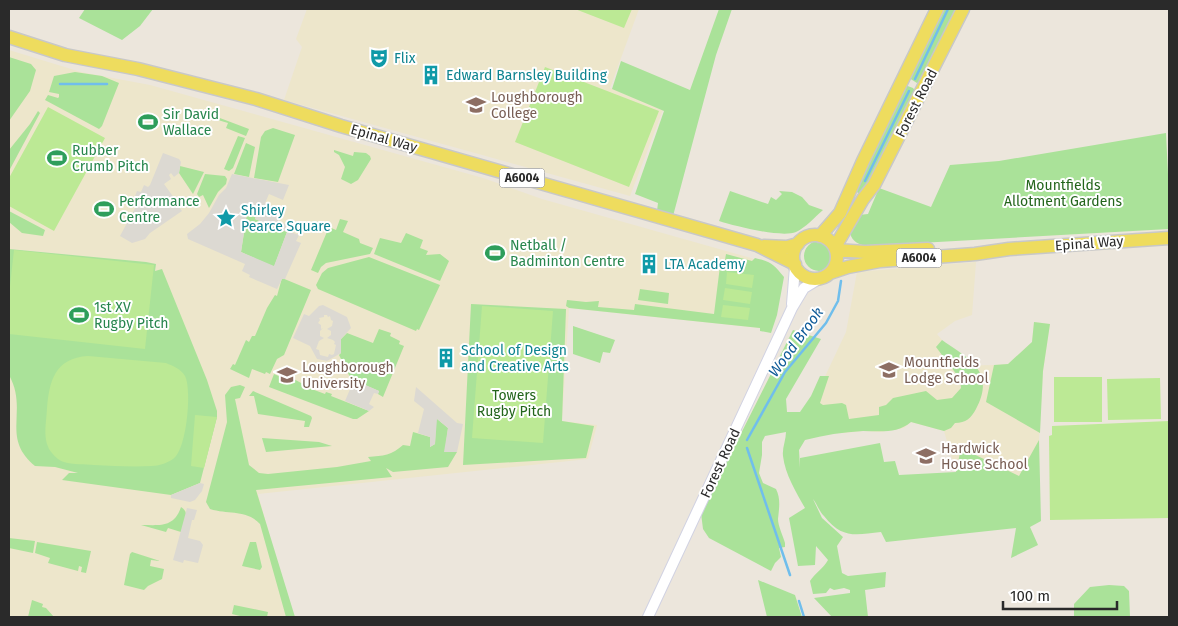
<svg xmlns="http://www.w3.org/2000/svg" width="1178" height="626" viewBox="0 0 1178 626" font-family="'Fira Sans',sans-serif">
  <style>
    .education { fill: #ede6cb }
    .green { fill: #aae299 }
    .pitch { fill: #bce995 }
    .plaza { fill: #dcd9d2; fill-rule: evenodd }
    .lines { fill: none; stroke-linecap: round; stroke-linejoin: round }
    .stream { stroke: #70beec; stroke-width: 2.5 }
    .minor-casing { stroke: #d1d2e2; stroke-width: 12 }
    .major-casing { stroke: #c8c8c8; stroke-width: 15 }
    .minor { stroke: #fff; stroke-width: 10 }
    .major { stroke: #eedc5e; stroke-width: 12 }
    .labels { text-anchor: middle; stroke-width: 4; stroke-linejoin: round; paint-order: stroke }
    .shield { fill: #fff; stroke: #6a6a6a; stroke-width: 1 }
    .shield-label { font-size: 12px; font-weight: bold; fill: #2a2a2a }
    .culture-label { font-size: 14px; fill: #0d838f; stroke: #fff; text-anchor: start }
    .education-label { font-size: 14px; fill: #785e54; stroke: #fff; text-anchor: start }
    .street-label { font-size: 14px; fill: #2a2a2a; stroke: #fff }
    .leisure-label { font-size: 14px; fill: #27864d; stroke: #fff; text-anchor: start }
    .park-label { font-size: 14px; fill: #23651b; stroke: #fff }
    .water-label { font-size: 15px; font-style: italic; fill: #0f5b98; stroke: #fff }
  </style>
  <rect width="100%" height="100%" fill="#ece6dc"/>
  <!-- education -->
  <path class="education" d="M307 9H639L610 88 663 110 630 196 284 100 302 47 296 39Z
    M9 50 81 72 150 85 483 178 542 199 751 258 760 261V328L569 308 562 421 597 425 588 459 258 494 292 617H9Z
    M976 262 972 315 955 321 937 334 942 340 952 366 994 365 1008 364 1032 342 1034 322 1050 324 1043 371 1039 440V509L956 472 944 431 911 422 904 428 880 432 864 431 843 433 811 406 846 332 857 272Z"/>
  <!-- green -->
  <path class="green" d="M85 9H153L140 26 122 40 79 18Z
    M719 9H732L716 55 673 216 657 211 658 203 635 194 664 111 612 89 621 61 690 90Z
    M939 9H957L921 80 917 83 909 78Z
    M9 57 31 64 36 70 30 91 9 121Z
    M75 72 102 76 119 83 102 126 99 129 45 100 48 95 58 98 59 97V94L49 92 54 76Z
    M905 85 913 88 916 92 861 196 853 188Z
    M196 109 249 129 246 136 226 128 228 123 211 118H199Z
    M38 111 40 113 9 171V150L30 124Z
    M273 128 295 135 278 182 254 178 261 137 265 131Z
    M1166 133 1168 174H1169V229L866 246C859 244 852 242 850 233L859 215 868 214 879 188 931 207 950 165 999 161Z
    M238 136 245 138 233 168 229 171 224 169Z
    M246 143 255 147 249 177 234 174Z
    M334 150 353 156 354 152 366 153 370 156 371 159 358 180 351 184 341 179 345 167 339 155 334 152Z
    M180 166 204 172 193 194 179 173Z
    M205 174 225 176 227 179 226 184 218 192 209 208 203 195 199 197 197 194Z
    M730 191 768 204 771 197 776 200 782 194 779 191 792 192 802 197 809 205 823 210C815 217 805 228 796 232 781 238 735 226 719 221Z
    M9 211 45 230 43 236 22 233 9 222Z
    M247 213 256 216 255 219 287 232 274 267 241 252Z
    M340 219 348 221 343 232 359 239 360 243 373 248 370 254 326 263 321 267 318 273 311 270 329 227 336 230Z
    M406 233 423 240 420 248 428 251 426 255 440 254 449 261 440 281 374 254 380 238 401 243Z
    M804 256a15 15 0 1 1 30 0a15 15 0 1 1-30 0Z
    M9 249 146 262 156 264 155 271 162 269 207 380 217 411V417L200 483 171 495 62 480 69 473H78L55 467 35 466C0 437 29 411 9 375Z
    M726 254 752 261 755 258C772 262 773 264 784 277L777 315 771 333 760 331V328L569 308 566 306 567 300 586 302 599 301 598 307 634 310 635 304 714 314 720 266H724Z
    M369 257 440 285 419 330 417 329 416 331 318 289 316 285 322 273 328 268Z
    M282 278 311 290 284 355 277 359 270 374 266 372 265 374 252 369 249 378 230 369 233 364 235 365 246 340 249 342 252 336H255L267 308 275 295 277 296Z
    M640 289 669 293 668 304 638 300Z
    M471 304 566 309 562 421 594 426 586 458 463 465Z
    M1034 322 1050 324 1043 371 1040 433 986 402 994 365 1008 364 1032 342Z
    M573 326 615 340 610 353 603 352 600 363 573 354Z
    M379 329 391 333 390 336 400 341 399 344 404 346 383 397 378 394 379 391 351 379 339 355 341 353V339L347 333 373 343Z
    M793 330 821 339 786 399 787 412H800L811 396 820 376H829L820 403 823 405 842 403 846 405 849 419 879 415V407L886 405 893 398 926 391 937 400 952 398 961 388 960 379 936 347 942 340C969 359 996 371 976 409 971 418 966 423 955 423L951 428 944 431 911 422C897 434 880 431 863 431 843 432 824 435 805 440L799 450 800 468V458L880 443 884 462 895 461 899 475 956 472 961 448 1019 476 1039 440 1041 521 1030 527 1038 545 1011 558 1016 528 886 542 881 532C855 535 842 539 824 516 819 511 817 504 813 499L822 518 843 537 837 546 842 573 848 576 886 572 885 587 865 590 868 617H832L814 598 850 593V590L844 588 834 590 830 588 826 593 813 594 810 581C815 573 824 568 828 560L816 546 815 565 798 566 789 518 805 508C796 492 785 474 783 456 782 448 786 440 786 432L765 436 762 442V455L759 473 763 483 776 489C781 499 779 509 778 519 778 526 783 536 785 543V547L779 548 781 557 775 563 771 571 709 538 703 529 701 513Z
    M274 374 288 380 290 377 303 384 302 387 308 390 309 388 325 394 326 392 332 394 331 396 369 411 357 419H353L269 387Z
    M240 385 245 387 240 398 235 399 249 465 259 473 268 474 337 467 371 461 368 457C383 456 392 455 403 445L410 446 413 432 430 437V447L435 444 436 418 448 428 445 452H457L448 467 393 472 386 468 392 477 256 490 295 617H286L260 524C246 509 229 515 210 509L206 502 227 422 225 395 231 387Z
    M253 391 311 416 312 418 309 427H304L305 421 258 414 254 396H249Z
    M262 438 319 442 332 446 266 452Z
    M181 507C191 513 184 523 181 532L168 528 166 532 141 525C160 525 174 528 181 507Z
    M9 538 35 541 33 553 9 548Z
    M37 542 91 551 86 573 81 572 82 567 79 566 78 571 48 563 50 558 35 553Z
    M250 542H256L262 567 260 570 242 566Z
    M132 552 160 561 151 560 150 566 164 569 162 579 148 586 144 590 124 585 130 554Z
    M758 580 795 595 802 617H767Z
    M1109 585 1124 586 1129 591 1130 617H1074V604L1090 587Z
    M32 600 43 604 42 607 46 608 54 617H28Z
    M234 605 268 612 267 617H244L232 614Z"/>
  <!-- pitch -->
  <path class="pitch" d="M575 9H632L624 28Z
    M545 67 659 111 629 187 515 142Z
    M48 107 105 138 54 231 9 206V178Z
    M14 250 154 265 145 349 9 334V295Z
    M727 272 754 275 752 288 726 284Z
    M725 288 752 292 750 304 723 300Z
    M723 305 750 308 748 320 721 317Z
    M482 306 553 311 543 443 472 438Z
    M88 356 166 363C173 366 181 369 185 376 192 389 187 450 173 459 167 463 159 466 152 466 133 467 113 466 94 465 85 464 73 465 64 462 60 461 55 457 52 453 42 441 46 425 47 409 49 381 55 358 88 356Z
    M1054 377H1102V422H1054Z
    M1160 378 1161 419 1108 420 1107 379Z
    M195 415 217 417 204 468 191 466Z
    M1169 421V518L1050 520 1049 436 1052 435V426Z"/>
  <!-- plaza -->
  <path class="plaza" d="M163 153 179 159 181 162 179 173 174 177 171 173 169 175 171 179 164 184 180 206 179 207 182 211 150 233 145 239 132 243 120 236 140 199 135 196 137 191 141 192 144 185 148 187 150 185Z
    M232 174 289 185 283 200 269 194 265 203 282 211 278 221 287 225 285 230 299 235 296 241 301 243 285 279H282L277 289 249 277 250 275 242 271 245 264 188 239 187 234 200 224 209 213 219 195 226 188ZM247 213 256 216 255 219 287 232 274 266 241 252Z
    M323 305 347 317 351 328 341 339V353L327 361 317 359 310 346 293 338 304 314 309 316 319 306ZM324 315H327L328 317 330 316 331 320 333 321 332 326 327 329 331 331V335L327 338 333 340 335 342 334 344 336 345 334 354 332 355 329 354 328 357 320 355 319 350 316 349 319 341 324 338 320 336V331L323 328 321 329V325L318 323 320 320 319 318 324 317Z
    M354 380 379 391 378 394 374 393 369 404 374 407 369 411 345 401Z
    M416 387 457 423 463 424 457 452H444L448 428 437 419 435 444 430 447V437L418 433 424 409 414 401Z
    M200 483 204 484 202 491 195 500 190 502 171 498V495Z
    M187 508 197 510 194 520H192L188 538 200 541 203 545 198 563 184 560 183 563 173 560Z"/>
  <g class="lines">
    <!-- stream -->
    <path class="stream" d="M915 79 948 9
      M60 84H107
      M865 181 909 91
      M747 440 785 372 826 323 838 301 841 281
      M747 448 790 575
      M799 601 804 617"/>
    <defs>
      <path id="minor" d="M792 304 795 267
        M648 617 792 308 804 288 819 279"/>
      <path id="major" d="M9 37 65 55 138 69 256 99 341 126 757 245 795 264
        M793 257a22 22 0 1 1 44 0a22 22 0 1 1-44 0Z
        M820 236 840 213 863 161 937 9
        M764 246 787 247 798 244
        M835 247 863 199 874 185 963 9
        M836 250 865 252 928 249
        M830 273 848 267 880 261 975 254 1009 249 1169 238"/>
    </defs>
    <!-- minor casing -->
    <use href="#minor" class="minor-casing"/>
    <!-- major casing -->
    <use href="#major" class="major-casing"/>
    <!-- minor -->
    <use href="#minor" class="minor"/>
    <!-- major -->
    <use href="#major" class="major"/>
  </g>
  <!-- icons -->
  <defs>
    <symbol id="theatre-bare" viewBox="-9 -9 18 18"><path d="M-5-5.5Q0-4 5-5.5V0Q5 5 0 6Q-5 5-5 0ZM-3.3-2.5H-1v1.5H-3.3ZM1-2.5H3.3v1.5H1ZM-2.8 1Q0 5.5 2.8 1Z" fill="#0f9aa8" stroke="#fff" stroke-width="2.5" paint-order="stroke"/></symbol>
    <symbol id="building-bare" viewBox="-9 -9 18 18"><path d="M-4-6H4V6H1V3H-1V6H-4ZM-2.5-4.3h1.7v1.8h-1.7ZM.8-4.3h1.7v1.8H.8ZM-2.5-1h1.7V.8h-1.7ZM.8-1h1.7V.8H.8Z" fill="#0f9aa8" stroke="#fff" stroke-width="2.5" paint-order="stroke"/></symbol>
    <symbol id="university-bare" viewBox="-9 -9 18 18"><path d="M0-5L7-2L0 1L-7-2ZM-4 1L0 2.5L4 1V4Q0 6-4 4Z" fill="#8d6e63" stroke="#fff" stroke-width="2.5" paint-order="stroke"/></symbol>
    <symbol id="stadium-bare" viewBox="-9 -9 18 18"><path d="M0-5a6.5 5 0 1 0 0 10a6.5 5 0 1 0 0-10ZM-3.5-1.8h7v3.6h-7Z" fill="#2e9e5b" stroke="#fff" stroke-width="2.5" paint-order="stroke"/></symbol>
    <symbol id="sight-bare" viewBox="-9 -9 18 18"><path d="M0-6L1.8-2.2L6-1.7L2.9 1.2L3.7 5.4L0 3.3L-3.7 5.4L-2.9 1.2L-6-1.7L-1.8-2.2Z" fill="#0f9aa8" stroke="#fff" stroke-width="2.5" paint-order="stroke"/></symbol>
    <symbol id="school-bare" viewBox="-9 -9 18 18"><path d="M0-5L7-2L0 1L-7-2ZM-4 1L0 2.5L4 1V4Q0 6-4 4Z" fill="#8d6e63" stroke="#fff" stroke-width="2.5" paint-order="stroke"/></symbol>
  </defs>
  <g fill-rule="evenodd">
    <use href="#theatre-bare" x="365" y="44" width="28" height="28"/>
    <use href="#building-bare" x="417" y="61" width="28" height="28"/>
    <use href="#university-bare" x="462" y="91" width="28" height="28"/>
    <use href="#stadium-bare" x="134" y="108" width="28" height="28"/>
    <use href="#stadium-bare" x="43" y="144" width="28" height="28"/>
    <use href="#stadium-bare" x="90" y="195" width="28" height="28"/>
    <use href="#sight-bare" x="212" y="204" width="28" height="28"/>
    <use href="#stadium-bare" x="481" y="239" width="28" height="28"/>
    <use href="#building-bare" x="635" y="250" width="28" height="28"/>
    <use href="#stadium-bare" x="65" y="301" width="28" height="28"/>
    <use href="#building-bare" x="432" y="344" width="28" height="28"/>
    <use href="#school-bare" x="875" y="356" width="28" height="28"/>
    <use href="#university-bare" x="273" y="361" width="28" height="28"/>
    <use href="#school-bare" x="912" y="442" width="28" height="28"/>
  </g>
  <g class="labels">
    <!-- shield labels -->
    <g class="shield">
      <rect x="499.5" y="168.5" width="45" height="19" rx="4"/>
      <rect x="896.5" y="248.5" width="45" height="19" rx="4"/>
    </g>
    <g class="shield-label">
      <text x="522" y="182">A6004</text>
      <text x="919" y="262">A6004</text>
    </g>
    <!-- culture labels -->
    <g class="culture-label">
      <text x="394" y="63">Flix</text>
      <text x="446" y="80">Edward Barnsley Building</text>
      <text x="241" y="215">Shirley<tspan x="241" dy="16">Pearce Square</tspan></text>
      <text x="664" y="269">LTA Academy</text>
      <text x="461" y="355">School of Design<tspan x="461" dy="16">and Creative Arts</tspan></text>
    </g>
    <!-- education labels -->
    <g class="education-label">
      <text x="491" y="102">Loughborough<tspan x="491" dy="16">College</tspan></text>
      <text x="904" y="367">Mountfields<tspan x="904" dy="16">Lodge School</tspan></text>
      <text x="302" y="372">Loughborough<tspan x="302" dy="16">University</tspan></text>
      <text x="941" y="453">Hardwick<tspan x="941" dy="16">House School</tspan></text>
    </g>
    <!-- street labels -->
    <g class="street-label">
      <text transform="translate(916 103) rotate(-63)" y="5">Forest Road</text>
      <text transform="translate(384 138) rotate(16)" y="5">Epinal Way</text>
      <text transform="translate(1089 243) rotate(-4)" y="5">Epinal Way</text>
      <text transform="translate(720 463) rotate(-65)" y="5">Forest Road</text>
    </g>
    <!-- leisure labels -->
    <g class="leisure-label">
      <text x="163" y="119">Sir David<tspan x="163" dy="16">Wallace</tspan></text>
      <text x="72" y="155">Rubber<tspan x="72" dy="16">Crumb Pitch</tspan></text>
      <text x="119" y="206">Performance<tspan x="119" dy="16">Centre</tspan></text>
      <text x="510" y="250">Netball /<tspan x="510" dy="16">Badminton Centre</tspan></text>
      <text x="94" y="312">1st XV<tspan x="94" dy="16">Rugby Pitch</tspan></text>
    </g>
    <!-- park labels -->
    <g class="park-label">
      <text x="1063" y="190">Mountfields<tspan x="1063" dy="16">Allotment Gardens</tspan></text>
      <text x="514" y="400">Towers<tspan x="514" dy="16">Rugby Pitch</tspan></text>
    </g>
    <!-- water labels -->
    <g class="water-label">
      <text transform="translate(796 342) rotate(-54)" y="5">Wood Brook</text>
    </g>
  </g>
  <!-- border -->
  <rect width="1178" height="626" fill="none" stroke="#2a2a2a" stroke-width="20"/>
  <!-- scale -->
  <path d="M1003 601v8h114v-8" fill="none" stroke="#2a2a2a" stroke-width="2.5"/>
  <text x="1010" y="601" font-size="15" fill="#2a2a2a" stroke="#ffffff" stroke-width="4" paint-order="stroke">100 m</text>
</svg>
